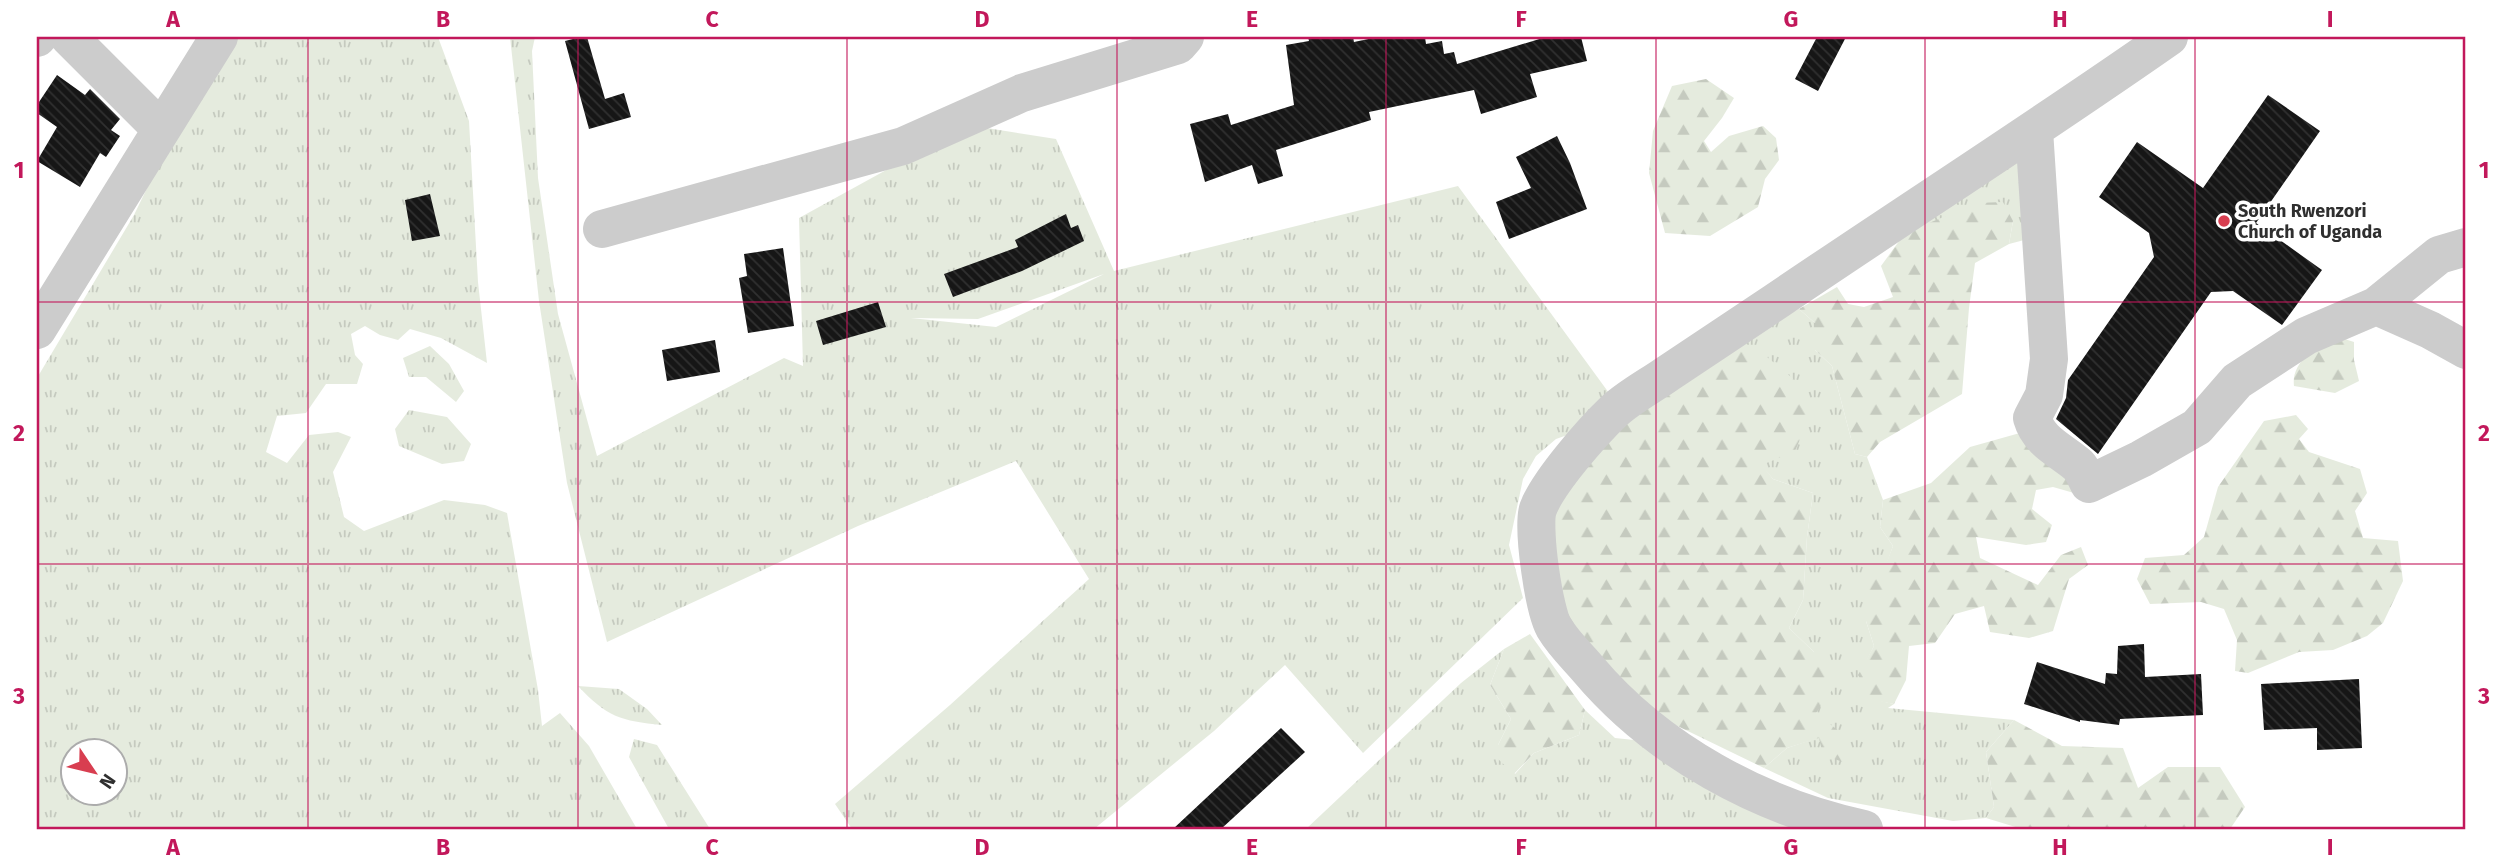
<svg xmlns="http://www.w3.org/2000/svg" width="2503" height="866" viewBox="0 0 2503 866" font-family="'Fira Sans',sans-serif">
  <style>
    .grass { fill: url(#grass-tufts); fill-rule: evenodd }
    .forest { fill: url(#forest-firs) }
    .building { fill: url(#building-back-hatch) }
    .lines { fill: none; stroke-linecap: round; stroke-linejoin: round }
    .minor { stroke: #ccc; stroke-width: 38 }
    .grid { fill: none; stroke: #c2185b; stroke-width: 2; stroke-opacity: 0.55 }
    .poi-dot { fill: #d83e50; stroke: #fff; stroke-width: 2.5 }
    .labels { text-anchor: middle; stroke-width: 7; stroke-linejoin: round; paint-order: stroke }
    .poi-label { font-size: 18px; font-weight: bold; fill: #2f2f2f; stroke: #fff; text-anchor: start }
    .neatline { fill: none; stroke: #c2185b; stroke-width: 2.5 }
    .grid-label { font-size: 23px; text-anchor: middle; font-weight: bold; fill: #c2185b }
  </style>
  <defs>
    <pattern id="grass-tufts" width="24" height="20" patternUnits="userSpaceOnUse" patternTransform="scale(1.75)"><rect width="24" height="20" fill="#e5ebde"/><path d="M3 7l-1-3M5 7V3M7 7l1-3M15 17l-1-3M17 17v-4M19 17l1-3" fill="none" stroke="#c5cabf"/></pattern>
    <pattern id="forest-firs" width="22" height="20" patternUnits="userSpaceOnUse" patternTransform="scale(1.75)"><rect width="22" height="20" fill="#e5ebde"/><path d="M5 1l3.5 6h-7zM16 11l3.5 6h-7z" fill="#c5cabf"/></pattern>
    <pattern id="building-back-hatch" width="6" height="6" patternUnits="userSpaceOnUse" patternTransform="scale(1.75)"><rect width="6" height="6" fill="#161616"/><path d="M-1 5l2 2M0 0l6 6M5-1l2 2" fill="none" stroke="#303030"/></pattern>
  </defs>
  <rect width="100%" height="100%" fill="#fff"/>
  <!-- grass -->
  <path class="grass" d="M237 37H438L469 121 478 282 487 363 441 338 410 329 398 340 380 335 365 326 351 334 355 355 363 364 357 384H326L306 413 277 416 266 452 287 463 309 435 338 432 351 437 333 472 344 517 364 531 444 500 485 505 507 513 538 690 542 726 560 713 589 746 637 829H37V378L134 215 164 153ZM74 750H116V792H74Z
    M510 37H535L532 51 538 178 558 314 597 456 784 358 803 366 799 218 968 125 1056 139 1114 271 1458 186 1625 415 1556 439 1536 456 1523 479 1509 545 1523 598 1363 753 1285 665 1214 731 1094 829H852L835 804 950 705 1089 579 1016 461 858 526 607 642 567 483 539 301ZM1104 274 996 327 911 318 978 319Z
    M2020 142 2028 239 2009 244 2013 221 1905 233Z
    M1799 309 1815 323V350L1832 366 1855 454 1867 457 1883 500 1880 527 1893 546 1866 621 1874 646 1864 666 1872 699 1894 704 1888 708 2014 720 1986 752 1994 807 1986 818 1953 821 1828 798 1764 768 1787 748 1820 737 1816 713 1814 652 1789 628 1803 600 1807 537 1813 493 1773 479 1761 465 1733 342Z
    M430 346 449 364 464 391 456 402 426 377H409L403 358Z
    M409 410 447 417 471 444 464 461 442 464 399 446 395 429Z
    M1504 649 1490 685 1511 719 1498 745 1515 774 1534 753 1579 735 1585 710 1615 738 1634 740 1838 829H1306L1461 683Z
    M578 686 619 689 647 709 662 725C621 721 607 717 578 686Z
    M634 739 657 745 710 829H669L629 757Z"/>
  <!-- forest -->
  <path class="forest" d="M1706 79 1734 98 1722 118 1704 141 1711 152 1729 136 1763 126 1776 138 1779 160 1765 179 1758 207 1710 236 1665 233 1649 173 1653 131 1672 86Z
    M2003 202 2013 221 2009 244 1975 263 1969 308 1962 394 1880 442 1867 457 1855 454 1832 366 1815 350V323L1799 309 1837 287 1848 304 1864 307 1893 297 1881 266 1905 233 1977 203Z
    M2332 335 2354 342V360L2359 381 2335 393 2294 386C2291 363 2315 347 2332 335Z
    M1733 342 1754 346 1797 382 1810 416 1795 451 1762 465 1773 479 1813 493 1807 537 1803 600 1789 628 1814 652 1833 689 1816 713 1849 739 1843 762 1823 755 1819 738 1787 748 1764 768 1628 702 1553 607 1551 496 1575 464Z
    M2296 415 2308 429 2299 439 2309 452 2360 469 2367 493 2355 511 2363 538 2398 541 2403 581 2383 623 2367 636 2333 650 2299 652 2248 673 2235 671 2237 640 2224 609 2201 602 2150 604 2137 579 2145 558 2184 555 2204 537 2218 487 2264 421Z
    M2027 431 2081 495 2053 487 2036 490 2032 509 2052 525 2046 542 2026 545 1976 537 1980 558 2038 585 2061 555 2081 547 2088 565 2069 579 2053 631 2029 638 1990 632 1984 606 1955 614 1935 643 1909 646 1906 680 1894 704 1872 700 1858 675 1874 646 1866 621 1861 578 1882 574 1893 546 1880 527 1883 500 1931 483 1970 447Z
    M1530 634 1585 710 1579 735 1534 753 1514 774 1497 758 1498 745 1511 719 1490 685 1504 649Z
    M2014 720 2062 746 2123 748 2138 788 2168 767H2220L2245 807 2230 829H2022L1986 818 1994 807 1986 752Z"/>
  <!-- building -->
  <path class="building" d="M581 37H587L605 99 624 93 631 117 589 129 565 41Z
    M1308 37H1353L1354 42 1378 37H1425L1426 44 1442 41 1444 54 1454 52 1457 64 1546 37H1581L1587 61 1530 74 1537 97 1481 114 1474 90 1369 112 1371 120 1276 150 1283 176 1258 184 1252 165 1205 182 1190 124 1228 114 1231 125 1294 105 1286 45 1309 41Z
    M1817 37H1846L1818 91 1795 79Z
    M57 75 85 95 90 89 120 119 111 130 120 136 106 157 100 153 80 187 37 161 57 127 37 113V105Z
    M2268 95 2320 131 2256 223 2322 270 2282 325 2233 291 2211 292 2098 454 2056 419 2066 398 2068 380 2154 257 2149 233 2099 197 2137 142 2203 188Z
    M1557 136 1570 163 1587 209 1509 239 1496 202 1531 188 1516 157Z
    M430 194 440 236 412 241 405 200Z
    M1066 214 1071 228 1078 225 1084 241 1022 271 953 297 944 274 1018 247 1015 240Z
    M783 248 794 326 748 333 739 278 747 276 744 254Z
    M878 302 886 327 823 345 816 321Z
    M715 340 720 372 667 381 662 350Z
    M2144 644 2145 677 2201 674 2203 715 2120 719 2119 725 2080 720V722L2024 704 2037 662 2105 684 2106 673 2117 674 2118 646Z
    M2359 679 2362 748 2317 750V728L2264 730 2261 684Z
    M1281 728 1305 752 1221 829H1173Z"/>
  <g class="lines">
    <!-- minor -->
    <path class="minor" d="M69 37 160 128
      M37 38 38 37
      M2034 130 2049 359 2044 395 2032 418C2039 442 2061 450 2078 465 2083 470 2086 478 2089 484L2141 459 2197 427 2237 381 2306 336 2376 306 2439 255 2466 247
      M602 229 903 146 1022 93 1178 45 1185 37
      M2376 306 2430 330 2466 350
      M37 330 219 37
      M1864 829C1761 807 1657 751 1588 669 1577 656 1564 644 1555 629 1544 614 1532 527 1538 509 1548 482 1593 431 1614 411 1629 397 1650 386 1667 374 1703 350 1739 326 1775 302 1906 213 2039 128 2169 37"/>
  </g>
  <!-- grid -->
  <path class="grid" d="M308 37V829M578 37V829M847 37V829M1117 37V829M1386 37V829M1656 37V829M1925 37V829M2195 37V829M37 302H2466M37 564H2466"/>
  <!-- markers -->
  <circle class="poi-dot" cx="2224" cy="221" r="7"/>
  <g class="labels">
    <!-- poi labels -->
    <g class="poi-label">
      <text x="2238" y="217">South Rwenzori<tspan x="2238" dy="21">Church of Uganda</tspan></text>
    </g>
  </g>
  <!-- border -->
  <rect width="2503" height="866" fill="none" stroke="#ffffff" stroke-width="77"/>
  <!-- north arrow -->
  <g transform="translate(94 772) rotate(125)"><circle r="33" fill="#ffffff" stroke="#acacac" stroke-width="2"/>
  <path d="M0-5L12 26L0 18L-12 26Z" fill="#d83e50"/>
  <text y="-10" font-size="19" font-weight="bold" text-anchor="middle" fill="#2f2f2f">N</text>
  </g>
  <rect x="38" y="38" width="2426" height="790" class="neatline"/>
  <g class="grid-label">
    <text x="173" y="27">A</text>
    <text x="443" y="27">B</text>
    <text x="712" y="27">C</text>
    <text x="982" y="27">D</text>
    <text x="1252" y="27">E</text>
    <text x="1521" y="27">F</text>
    <text x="1791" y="27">G</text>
    <text x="2060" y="27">H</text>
    <text x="2330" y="27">I</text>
    <text x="19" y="178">1</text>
    <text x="2484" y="178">1</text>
    <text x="19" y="441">2</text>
    <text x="2484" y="441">2</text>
    <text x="19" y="704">3</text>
    <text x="2484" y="704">3</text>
    <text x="173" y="855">A</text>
    <text x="443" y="855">B</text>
    <text x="712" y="855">C</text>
    <text x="982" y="855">D</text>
    <text x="1252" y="855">E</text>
    <text x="1521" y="855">F</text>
    <text x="1791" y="855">G</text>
    <text x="2060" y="855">H</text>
    <text x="2330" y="855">I</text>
  </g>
</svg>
